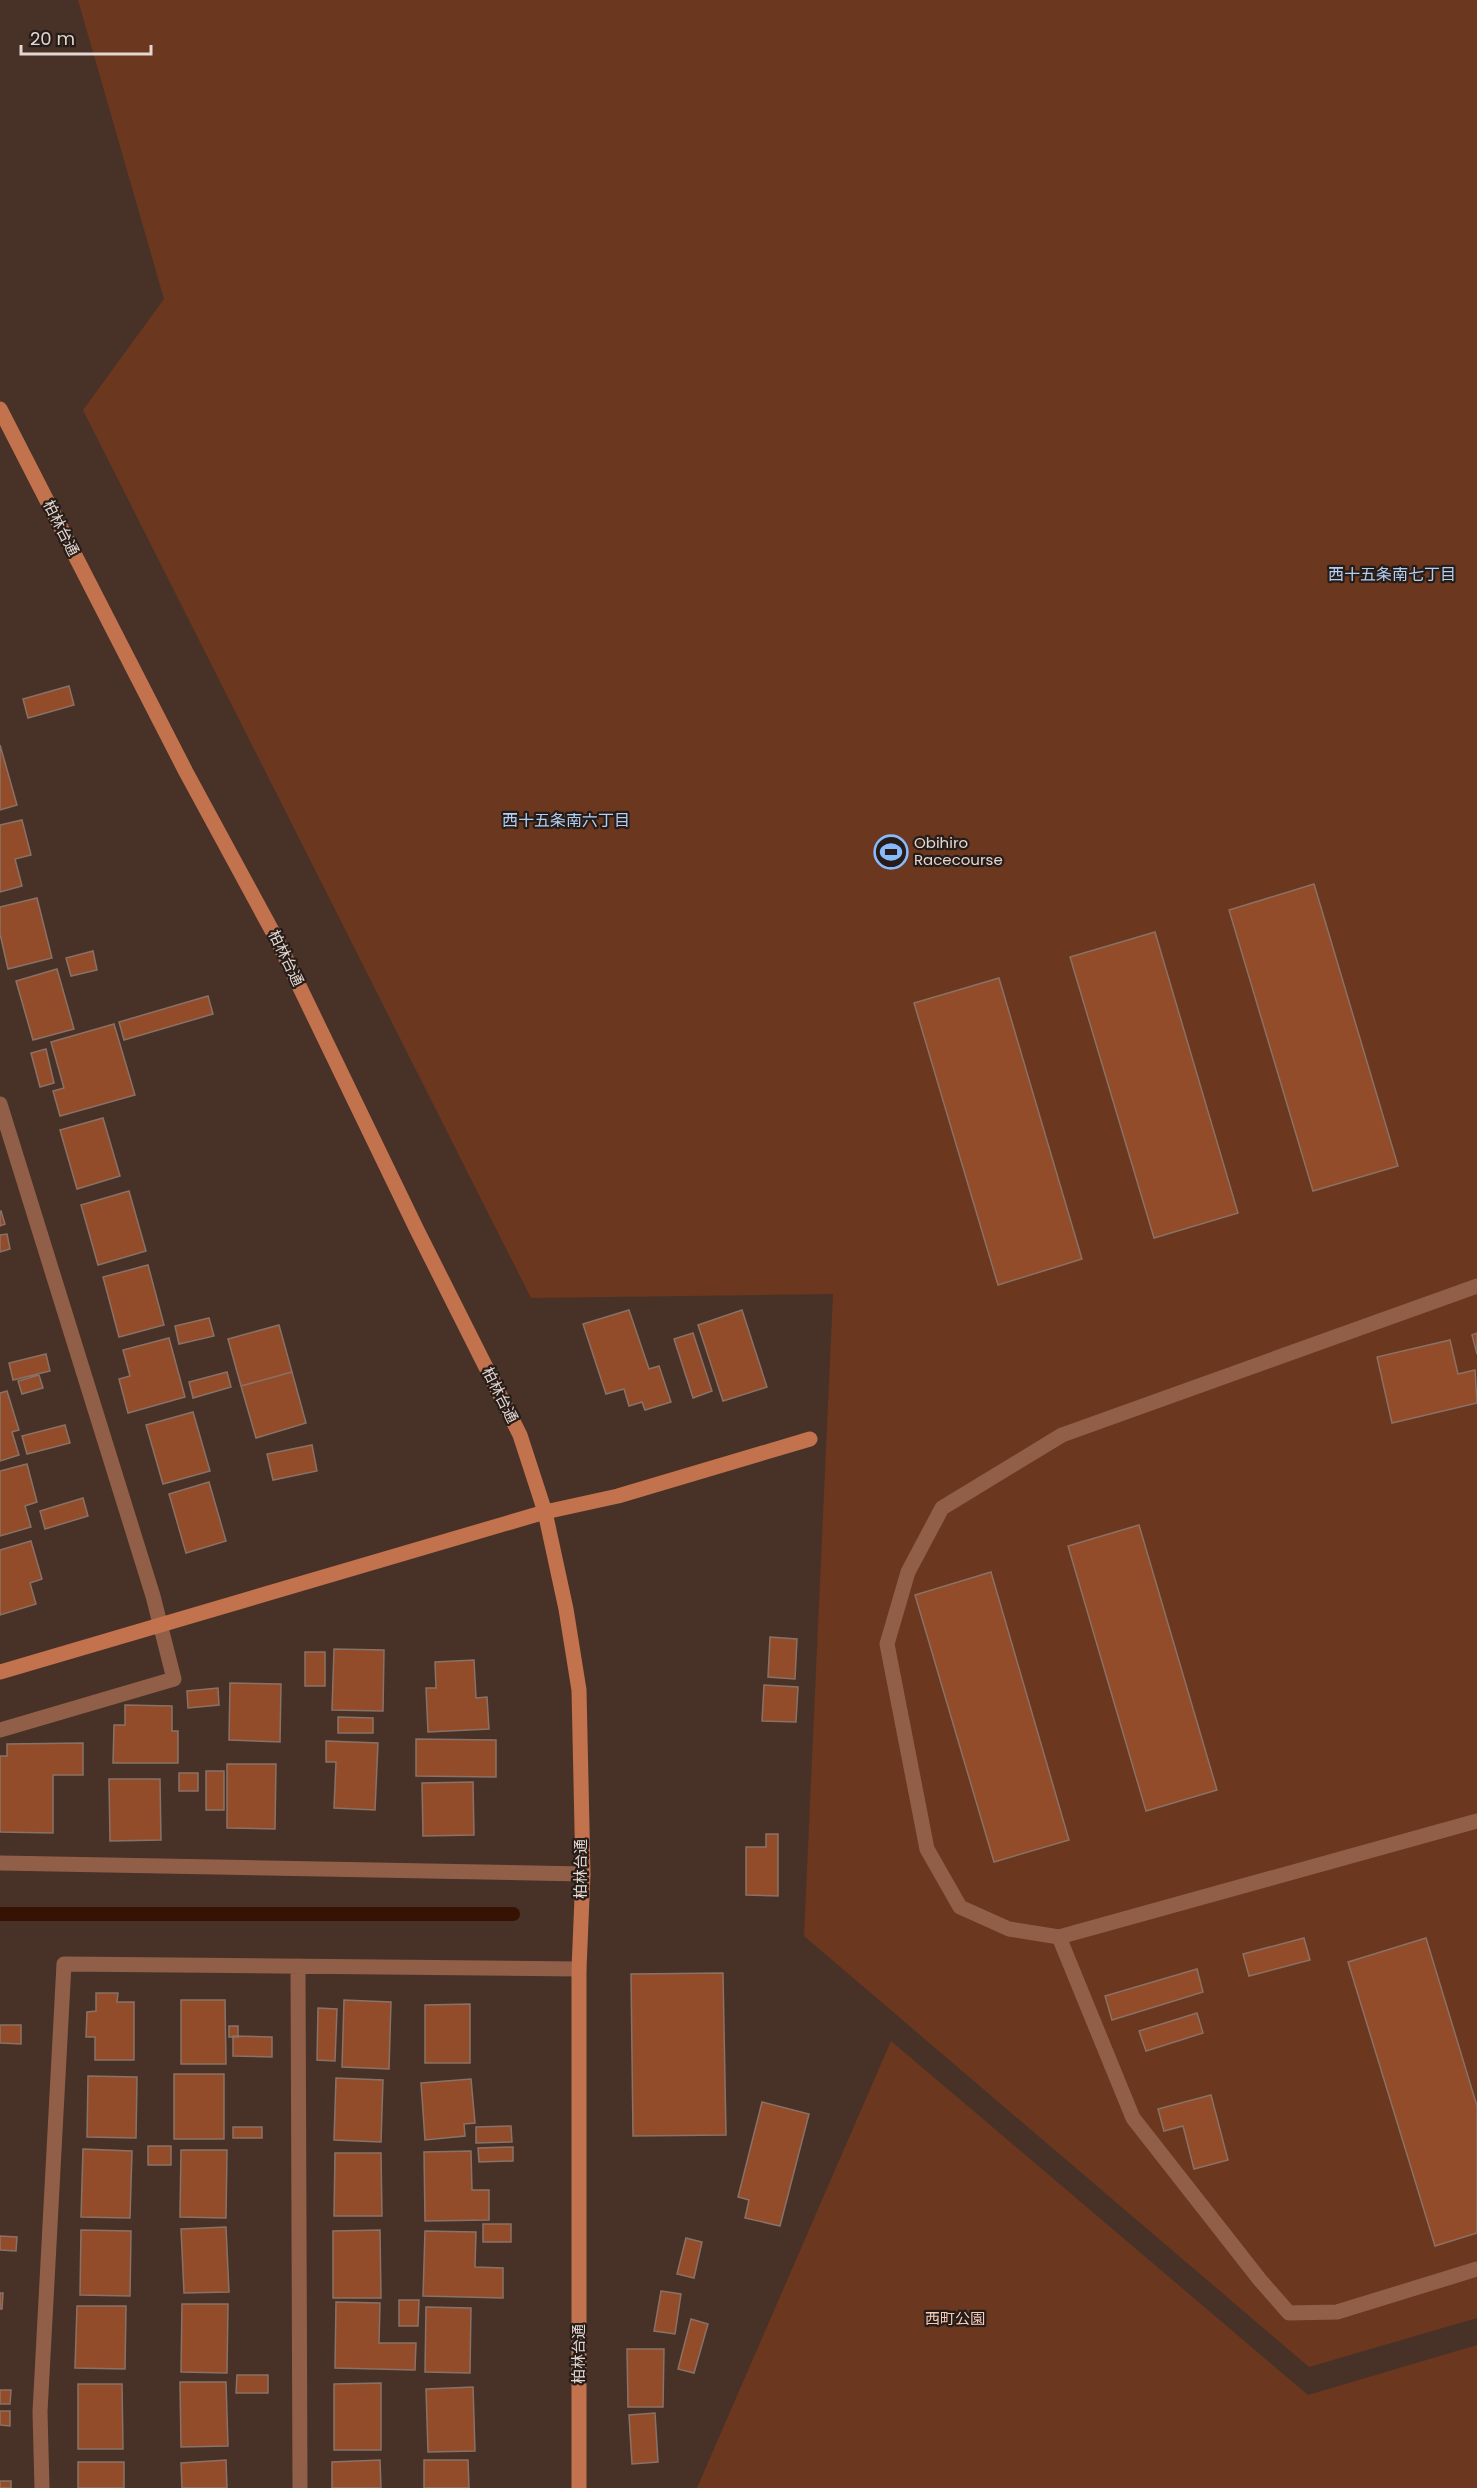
<svg xmlns="http://www.w3.org/2000/svg" width="1477" height="2488" viewBox="0 0 1477 2488" font-family="Poppins,'Noto Sans JP',sans-serif">
  <style>
    .green { fill: #6b371e }
    .lines { fill: none; stroke-linecap: round; stroke-linejoin: round }
    .stream { stroke: #351201; stroke-width: 14 }
    .building { fill: #924c2a; stroke: #8a7166; stroke-width: 1.5 }
    .lane { stroke: #915f48; stroke-width: 15 }
    .street { stroke: #915f48; stroke-width: 15 }
    .secondary { stroke: #c2734e; stroke-width: 15 }
    .labels { text-anchor: middle; stroke-width: 4.5; stroke-linejoin: round; paint-order: stroke }
    .street-label { font-size: 15px; fill: #e4d6d0; stroke: #261c18 }
    .poi-label { font-size: 15px; fill: #e4d6d0; stroke: #261c18; text-anchor: start }
    .park-label { font-size: 15px; fill: #f8cebb; stroke: #261c18 }
    .neighbourhood-label { font-size: 16px; fill: #b3cff4; stroke: #261c18 }
  </style>
  <rect width="100%" height="100%" fill="#483228"/>
  <!-- green -->
  <path class="green" d="M78 0H1477V2318L1309 2367 804 1936 833 1294 531 1298 83 410 164 299Z
    M891 2041 1308 2395 1477 2345V2488H697Z"/>
  <g class="lines">
    <!-- stream -->
    <path class="stream" d="M0 1914H513"/>
  </g>
  <!-- building -->
  <path class="building" d="M69 686 74 705 28 718 23 699Z
    M0 745 17 805 0 810Z
    M22 820 31 855 15 859 22 886 0 892V825Z
    M1314 884 1398 1166 1313 1191 1229 910Z
    M37 898 52 958 8 969 0 934V907Z
    M1155 932 1238 1213 1154 1238 1070 957Z
    M93 951 97 970 71 976 66 958Z
    M57 969 74 1029 33 1040 16 981Z
    M999 978 1082 1259 998 1285 914 1003Z
    M208 996 213 1014 124 1040 119 1022Z
    M114 1024 135 1095 60 1116 53 1091 64 1088 51 1042Z
    M46 1049 54 1083 40 1087 31 1053Z
    M103 1118 120 1176 77 1189 60 1130Z
    M129 1191 146 1251 98 1265 81 1205Z
    M1 1211 5 1224 0 1226V1212Z
    M7 1234 10 1249 0 1252V1235Z
    M148 1265 164 1325 119 1337 103 1277Z
    M629 1310 649 1369 659 1366 671 1402 645 1410 642 1402 629 1406 624 1389 606 1394 583 1324Z
    M742 1310 767 1387 723 1401 698 1325Z
    M209 1318 214 1336 179 1344 175 1326Z
    M279 1325 292 1372 241 1386 228 1339Z
    M693 1333 712 1391 693 1398 674 1339Z
    M1477 1333V1354L1472 1335Z
    M169 1338 185 1397 128 1413 119 1379 130 1376 123 1350Z
    M1450 1340 1458 1374 1475 1370 1477 1403 1392 1423 1377 1357Z
    M46 1354 50 1371 13 1380 9 1363Z
    M227 1372 231 1387 193 1398 189 1382Z
    M292 1372 306 1423 256 1438 241 1386Z
    M39 1375 43 1388 22 1394 18 1381Z
    M7 1391 19 1430 12 1432 19 1455 0 1461V1393Z
    M193 1412 210 1471 163 1484 146 1425Z
    M65 1425 70 1443 27 1454 22 1436Z
    M312 1445 317 1471 273 1480 267 1454Z
    M27 1464 37 1502 25 1506 31 1527 0 1536V1471Z
    M209 1482 226 1541 186 1553 169 1494Z
    M83 1498 88 1516 45 1529 40 1511Z
    M1139 1525 1217 1790 1146 1811 1068 1546Z
    M31 1541 42 1579 30 1583 36 1604 0 1615V1550Z
    M991 1572 1069 1840 994 1862 915 1595Z
    M770 1637 797 1639 795 1679 768 1677Z
    M334 1649 384 1650 383 1711 332 1710Z
    M305 1652H325V1686H305Z
    M474 1660 476 1698 487 1697 489 1729 428 1732 426 1688H436L435 1662Z
    M230 1683 281 1684 280 1742 229 1740Z
    M764 1685 798 1687 796 1722 762 1721Z
    M218 1688 219 1705 188 1708 187 1691Z
    M125 1705 172 1706V1731H178V1763H113L114 1725H125Z
    M338 1717 373 1718V1733H338Z
    M416 1739 496 1740V1777L416 1776Z
    M326 1741 378 1743 375 1810 334 1808 336 1762H326Z
    M83 1743V1775H53V1833L0 1832V1756H7V1744Z
    M227 1764H276L275 1829 227 1828Z
    M206 1771H224V1810H206Z
    M179 1773H198V1791H179Z
    M109 1779H160L161 1840 110 1841Z
    M473 1782 474 1835 423 1836 422 1783Z
    M766 1834H778V1896L746 1895V1847H766Z
    M1304 1938 1310 1960 1249 1976 1243 1954Z
    M1426 1938 1477 2106V2233L1435 2246 1348 1962Z
    M1197 1969 1203 1992 1112 2020 1105 1996Z
    M723 1973 726 2135 633 2136 631 1974Z
    M96 1993H118L117 2002H134V2060H95V2037H86L87 2012 96 2011Z
    M181 2000H225L226 2064H181Z
    M344 2000 391 2002 389 2069 342 2067Z
    M470 2004V2063H425V2005Z
    M318 2008 337 2009 335 2061 317 2060Z
    M1197 2013 1203 2033 1146 2051 1139 2031Z
    M0 2025H21V2044L0 2043Z
    M229 2026H238V2037H229Z
    M233 2036 272 2037V2057L233 2056Z
    M174 2074H224V2139H174Z
    M88 2076 137 2077 136 2138 87 2137Z
    M336 2078 383 2080 381 2142 334 2140Z
    M471 2079 475 2123 464 2124 465 2136 425 2140 421 2083Z
    M1211 2095 1228 2160 1194 2169 1183 2126 1164 2131 1158 2109Z
    M762 2102 809 2114 780 2226 745 2218 749 2200 738 2197Z
    M511 2126 512 2142 476 2143V2127Z
    M233 2127H262V2138H233Z
    M148 2146H171V2165H148Z
    M513 2147V2161L479 2162 478 2148Z
    M83 2149 132 2151 130 2218 81 2217Z
    M181 2150H227L226 2218 180 2217Z
    M471 2151 472 2190H489V2220L425 2221 424 2152Z
    M335 2153H381L382 2216H334Z
    M483 2224H511V2242H483Z
    M226 2227 229 2292 184 2293 181 2229Z
    M81 2230 131 2231 130 2296 80 2295Z
    M380 2230 381 2298H333V2231Z
    M425 2231 476 2232 475 2267 503 2268V2298L423 2296Z
    M0 2236 17 2237 16 2251 0 2250Z
    M686 2238 702 2242 694 2278 677 2274Z
    M661 2291 681 2294 675 2334 654 2331Z
    M0 2293H3L2 2309H0Z
    M399 2300H419L418 2326H399Z
    M336 2302 380 2303 379 2343H416L415 2370 335 2368Z
    M182 2304H228L227 2373 181 2372Z
    M77 2306H126L125 2369 75 2368Z
    M426 2307 471 2308 470 2373 425 2372Z
    M691 2319 708 2324 694 2373 678 2369Z
    M627 2349H664L663 2407H628Z
    M237 2375H268V2393H236Z
    M180 2382H226L228 2446 181 2447Z
    M381 2383V2450H334V2384Z
    M78 2384H122L123 2449H78Z
    M473 2387 475 2451 428 2452 426 2389Z
    M0 2390H11L10 2404H0Z
    M0 2411H10V2426L0 2425Z
    M655 2413 658 2462 632 2464 629 2415Z
    M226 2460 227 2488H182L181 2463Z
    M380 2460 381 2488H332V2462Z
    M424 2460H468L469 2488H424Z
    M78 2462H124V2488H78Z
    M0 2481H11V2488H0Z"/>
  <g class="lines">
    <!-- lane -->
    <path class="lane" d="M1477 1286 1062 1435 942 1508 908 1572 887 1644 927 1849 960 1907 1009 1929 1059 1937 1477 1821
      M1059 1937 1133 2118 1260 2280 1289 2313 1337 2312 1477 2269"/>
    <!-- street -->
    <path class="street" d="M0 1104 153 1596 174 1679 0 1730
      M0 1863 583 1874
      M298 1966 300 2488
      M42 2488 40 2412 64 1964 579 1969"/>
    <!-- secondary -->
    <path class="secondary" d="M0 409 186 772 276 938 417 1230 520 1435 545 1512 566 1609 579 1690 583 1874 579 1969V2488
      M0 1672 545 1512 618 1496 810 1439"/>
  </g>
  <!-- icons -->
  <defs>
    <symbol id="stadium-ring" viewBox="-11 -11 22 22"><circle r="9.5" fill="#261c18" stroke="#88bafc" stroke-width="1.5"/><path d="M0-5a6.5 5 0 1 0 0 10a6.5 5 0 1 0 0-10ZM-3.5-1.8h7v3.6h-7Z" fill="#88bafc"/></symbol>
  </defs>
  <g fill-rule="evenodd">
    <use href="#stadium-ring" x="872" y="833" width="38" height="38"/>
  </g>
  <g class="labels">
    <!-- street labels -->
    <g class="street-label">
      <text transform="translate(61 528) rotate(63)" y="5">柏林台通</text>
      <text transform="translate(286 958) rotate(64)" y="5">柏林台通</text>
      <text transform="translate(500 1395) rotate(63)" y="5">柏林台通</text>
      <text transform="translate(581 1869) rotate(-90)" y="5">柏林台通</text>
      <text transform="translate(579 2354) rotate(-90)" y="5">柏林台通</text>
    </g>
    <!-- poi labels -->
    <g class="poi-label">
      <text x="914" y="848">Obihiro<tspan x="914" dy="17">Racecourse</tspan></text>
    </g>
    <!-- park labels -->
    <g class="park-label">
      <text x="955" y="2324">西町公園</text>
    </g>
    <!-- neighbourhood labels -->
    <g class="neighbourhood-label">
      <text x="1392" y="580">西十五条南七丁目</text>
      <text x="566" y="826">西十五条南六丁目</text>
    </g>
  </g>
  <!-- scale -->
  <path d="M21 45v9h130v-9" fill="none" stroke="#e4d6d0" stroke-width="3"/>
  <text x="30" y="45" font-size="18" fill="#e4d6d0" stroke="#261c18" stroke-width="4.5" paint-order="stroke">20 m</text>
</svg>
